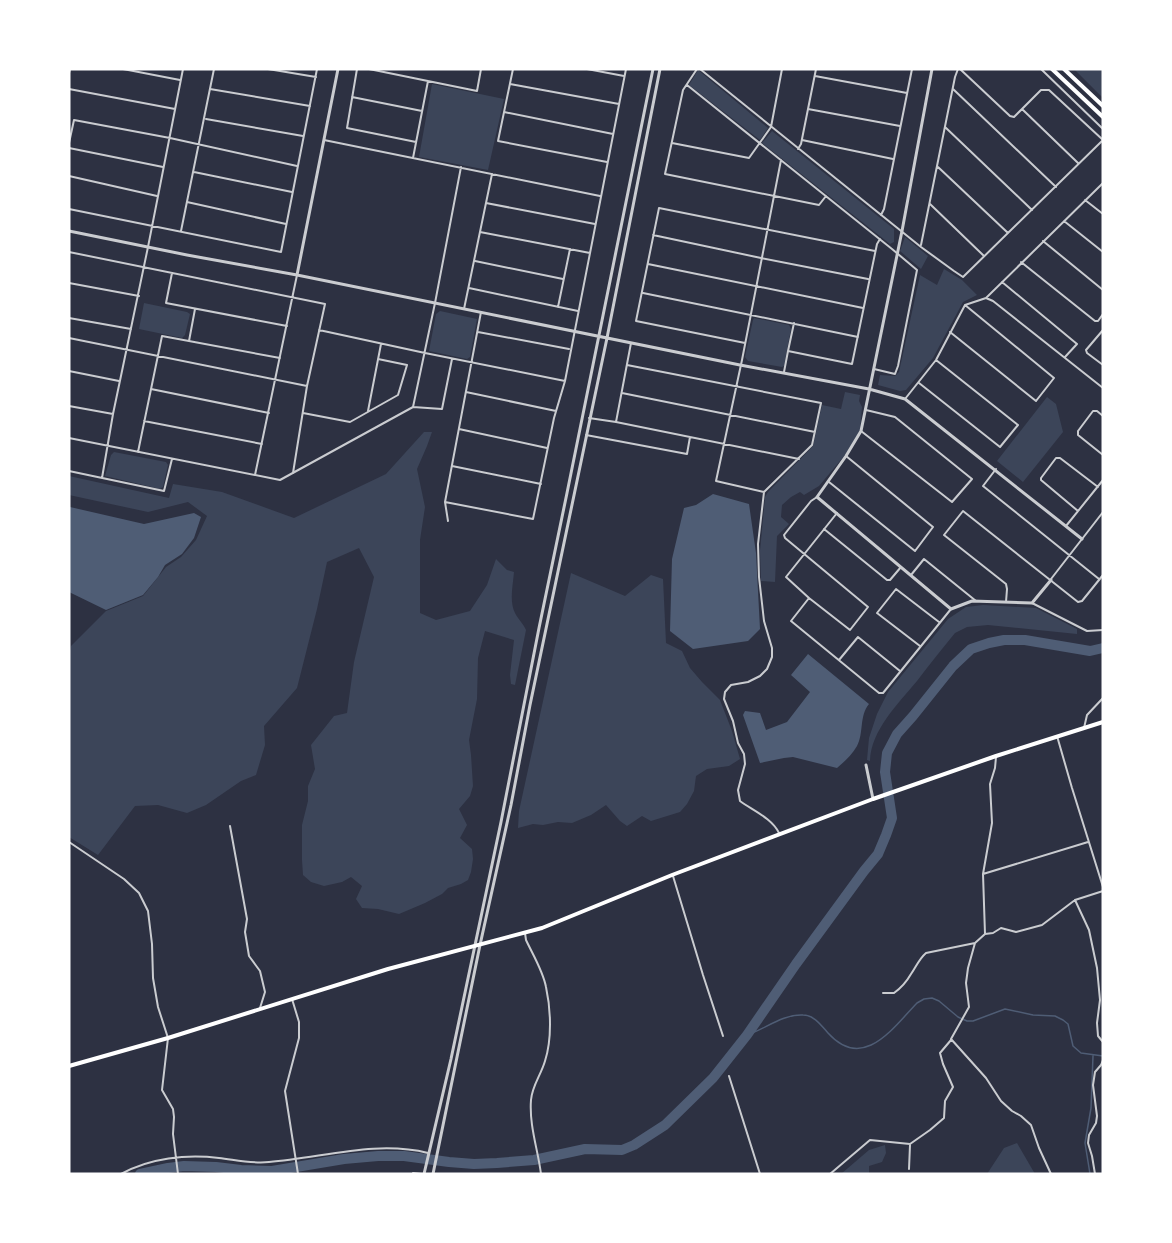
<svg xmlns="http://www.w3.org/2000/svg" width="1172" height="1243" viewBox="0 0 1172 1243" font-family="Ubuntu,sans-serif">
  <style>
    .green { fill: #3c4559 }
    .water { fill: #4f5d75 }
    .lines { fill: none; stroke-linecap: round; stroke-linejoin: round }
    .stream { stroke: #4f5d75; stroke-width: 1.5 }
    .river { stroke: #4f5d75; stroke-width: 10 }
    .minor { stroke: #caccd0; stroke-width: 2 }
    .tertiary { stroke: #caccd0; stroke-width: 3 }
    .primary { stroke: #fff; stroke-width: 4 }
  </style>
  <rect width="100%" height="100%" fill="#2d3142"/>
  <!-- green -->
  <path class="green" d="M1074 69H1103V98Z
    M698 70 768 128 760 140 689 85Z
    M432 84 504 99 488 170 419 157Z
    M772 131 894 229V242L890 244 762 143Z
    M905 237 928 256 921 269 900 251Z
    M944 269 962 280 977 295 963 302 933 358 906 390 900 391 878 385 880 375 895 376 899 372 920 275 937 285Z
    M144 303 187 312 190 314 185 335 182 338 139 329Z
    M440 311 477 319 470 357 467 359 429 351 436 314Z
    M754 318 789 325 791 329 784 366 782 367 748 361 745 357 753 320Z
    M845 392 860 395 859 401 862 407 860 430 845 455 819 486 804 495 800 492 791 497 782 505 781 517 789 524 777 536 775 582 761 581 760 551 765 497 768 492 813 446 822 405 841 409Z
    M1047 397 1056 404 1063 432 1023 482 997 461Z
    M424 432H432L427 446 417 469 425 507 420 540V613L436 620 470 611 487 585 496 559 507 570 514 572C513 585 509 601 515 613 518 619 523 623 526 630L515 685 511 684 510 675 514 640 485 631 478 658 477 699 469 740 471 755 473 786 470 796 459 809 467 825 460 838 472 849 473 859 471 872 468 880 461 884 448 888 442 894 425 903 399 914 378 909 362 908 356 899 362 886 351 877 342 882 324 886 311 882 303 875 302 860V825L308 801V786L315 769 311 745 334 716 347 713 354 662 374 577 359 548 327 562 317 609 297 688 264 726 265 745 256 775 241 781 206 805 187 813 158 805 135 806 98 855 69 837V655L71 646 106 611 143 596 166 567 181 557 196 540 207 516 188 502 148 512 69 495V476L169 498 173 484 222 492 294 518 386 474Z
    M114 452 166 462 168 465 163 487 160 489 105 476 111 455Z
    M571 573 625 596 651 575 663 579 666 643 682 651 690 668 702 682 720 700 732 731 740 759 729 766 707 769 696 776 694 791 687 804 680 812 651 821 642 816 627 826 620 821 606 805 591 815 572 823 558 822 543 825 533 824 518 828 519 811Z
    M983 605 1036 608 1077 629V634L988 625 967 627 955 633C942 649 929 665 917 681 898 704 871 730 870 761L867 760 869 738 877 714 888 692 948 619 966 607Z
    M1017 1143 1035 1174H987L1004 1148Z
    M885 1145 886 1153 882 1162 869 1166V1174H841L869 1150Z"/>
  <!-- water -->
  <path class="water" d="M713 494 749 504 756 553 760 629 748 641 693 649 670 631 672 559 684 508 696 505Z
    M70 507 144 524 194 513 201 517 194 538 182 554 165 565 158 577 143 595 106 610 69 592V508Z
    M808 654 869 704C859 716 864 733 857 746 852 755 844 762 837 768L793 757 784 758 760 763 743 715 745 711 760 713 766 730 787 722 810 692 791 675Z"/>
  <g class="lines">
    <!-- stream -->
    <path class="stream" d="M747 1035C765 1029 783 1014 803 1015 814 1015 821 1025 828 1033 863 1072 893 1028 917 1003L924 999 932 998 939 1001 958 1017 967 1021H973L1005 1009 1033 1015 1055 1016 1063 1020 1068 1024 1073 1046 1081 1053 1103 1056
      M1090 1174 1085 1143 1091 1108 1093 1056"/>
    <!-- river -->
    <path class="river" d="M140 1174 168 1168 184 1166 216 1167 241 1170 272 1171 344 1159 378 1156H404L449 1162 474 1164 497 1163 534 1160 585 1149 622 1150 634 1145 665 1125 713 1078 747 1035 796 964 864 871 878 854 886 835 892 818 885 772 887 753 897 734 913 716 953 666 971 649 989 643 1004 640H1025L1090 651 1103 648"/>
    <!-- minor -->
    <path class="minor" d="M123 69 180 80
      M268 69 316 77
      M357 69 347 128 416 142
      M369 69 477 91 481 69
      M513 69 498 141 607 162
      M587 69 624 76
      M697 69 683 90 665 174 819 205 826 196
      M700 69 921 247 954 271 963 277 1103 140 1049 90H1041L1014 117 1010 116 960 69
      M1041 69 1103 129
      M69 73 70 69
      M815 76 907 93
      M510 84 619 104
      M687 85 892 249 917 270 898 366 895 374 874 369
      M69 89 175 109
      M210 89 310 106
      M953 89 1056 187
      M352 97 422 111
      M808 109 900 126
      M1022 109 1078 163
      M504 112 613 134
      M206 119 303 136
      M945 127 1032 210
      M324 140 600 196
      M802 140 893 159
      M69 143 74 120 170 138 297 166
      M672 143 749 158 771 127 782 69
      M69 148 163 167
      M798 149 801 144 816 69
      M413 158 428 81
      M938 167 1008 233
      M194 172 292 192
      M69 176 157 196
      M1085 200 1103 214
      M187 202 286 224
      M486 203 595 224
      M930 204 984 256
      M69 209 281 252 317 69
      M881 215 884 209 912 69
      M1064 221 1103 252
      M181 231 214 69
      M480 232 590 253
      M653 235 761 258 868 279
      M1043 241 1103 290
      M921 245 955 77 958 69
      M69 252 325 304 307 386 293 473
      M475 261 563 279
      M1021 262 1095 321H1098L1103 314
      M648 264 863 308
      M172 273 166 303 287 326
      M1002 282 1077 344 1065 357
      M69 283 139 296
      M469 288 578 311
      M643 293 858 337
      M986 298 1103 183
      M558 307 570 249
      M464 309 492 174
      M69 318 131 329
      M794 323 788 351 852 364 877 244 880 239
      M319 330 425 353 565 381
      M1103 330 1086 350 1087 353 1103 365
      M478 332 569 349
      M950 332 1036 401 1054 378 965 305
      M69 338 307 386
      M189 341 195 309
      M631 343 616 422 799 459
      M745 343 636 321 659 208 875 251
      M627 365 821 403 812 445 764 492 758 544 759 577 764 621 772 648V657L767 669 760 676 748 682 731 685 725 692 724 699 733 721 738 743 744 754 745 764 738 790 740 801C752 810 772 818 779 833
      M69 371 119 381
      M784 372 788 351
      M919 383 1000 447 1018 425 936 360
      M151 389 269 413
      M466 392 556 411
      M622 393 815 432
      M905 399 936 360 965 305 986 298 993 301 1103 388
      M69 406 113 414
      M413 407 442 409 452 359
      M368 411 381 344
      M303 413 350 422 398 395 407 365 378 359
      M1103 416 1097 411H1093L1078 431V435L1103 455
      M589 418 616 422
      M144 421 262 444
      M459 429 547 448
      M861 431 952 502 972 479 895 417 866 410
      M586 435 687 454 690 437
      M69 438 280 480 413 407 435 303 461 167
      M138 452 162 336 280 358
      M452 466 541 484
      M996 469 983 486 1099 579
      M69 471 164 491 172 459
      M255 475 297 275
      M102 478 113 414 148 247 183 69
      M829 482 915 551 933 527 846 456
      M764 492 716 481 742 360 781 160
      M817 497 811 501 784 535 785 538 868 607 850 630 809 598 791 621 879 693H883L951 609
      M445 502 533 519 554 418 565 381 626 69
      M1078 511 1041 480V478L1056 458H1060L1098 487
      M448 521 445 502 481 312
      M1066 526 1103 480
      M824 529 887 580H890L901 567
      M911 575 924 559 976 601
      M1051 579 1103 512
      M809 598 786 577 837 513
      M1006 602 1007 589 1006 584 944 535 963 511 1078 602 1082 601 1103 575
      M1032 603 1087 631 1103 630
      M920 646 877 613 896 589 939 622
      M839 660 858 637 900 671
      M1084 728 1087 715 1103 698
      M1057 736 1072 788 1103 887
      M996 757 995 768 990 784 992 823 983 874 985 934 975 943 968 968 966 983 969 1007 951 1039 986 1078 1001 1101 1012 1111 1021 1116 1031 1125 1039 1148 1051 1174
      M230 826 247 919 245 932 249 956 260 971 265 992 260 1008
      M69 842 124 879 139 893 148 911 152 944 153 978 158 1007 168 1038 162 1090 173 1109 174 1117 173 1134 178 1174
      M983 874 1088 842
      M673 876 703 975 723 1036
      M1075 900 1089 930 1097 968 1100 1000 1097 1023 1098 1036 1103 1042
      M525 933 526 940C533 955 543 971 546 987 551 1010 552 1039 545 1061 541 1075 532 1086 531 1100 529 1125 538 1150 541 1174
      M985 934 993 933 1001 928 1016 932 1042 925 1075 900 1103 891
      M883 993H894C901 988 907 981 911 974 916 967 919 959 926 953L975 943
      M292 999 299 1022V1038L285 1091 298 1174
      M729 1076 760 1174
      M909 1169 910 1145
      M121 1174C150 1158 186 1154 219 1158 236 1160 252 1164 269 1162 322 1158 375 1140 428 1153
      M413 1174V1173L423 1174
      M830 1174 870 1140 910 1144 930 1130 944 1118 945 1101 953 1087 943 1064 940 1053 951 1040
      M1095 1174 1092 1156 1088 1143 1089 1135 1096 1123 1097 1116 1093 1085 1095 1072 1101 1065 1103 1060"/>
    <!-- tertiary -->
    <path class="tertiary" d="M932 69 902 231 861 431 846 456 817 497 951 609 972 601 1032 603 1051 580
      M69 231 187 255 297 275 740 365 869 389 905 399 1082 539
      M297 275 338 69
      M866 765 873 799
      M424 1174 451 1059 501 822 539 628 567 493 653 69
      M433 1174 480 945 511 805 530 705 607 338 660 69"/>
    <!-- primary -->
    <path class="primary" d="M1052 69 1103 117
      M1064 69 1103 106
      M69 1066 168 1038 388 969 542 928 672 875 873 799 996 756 1103 722"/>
  </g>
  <!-- border -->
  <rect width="1172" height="1243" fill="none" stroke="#ffffff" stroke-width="141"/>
</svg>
